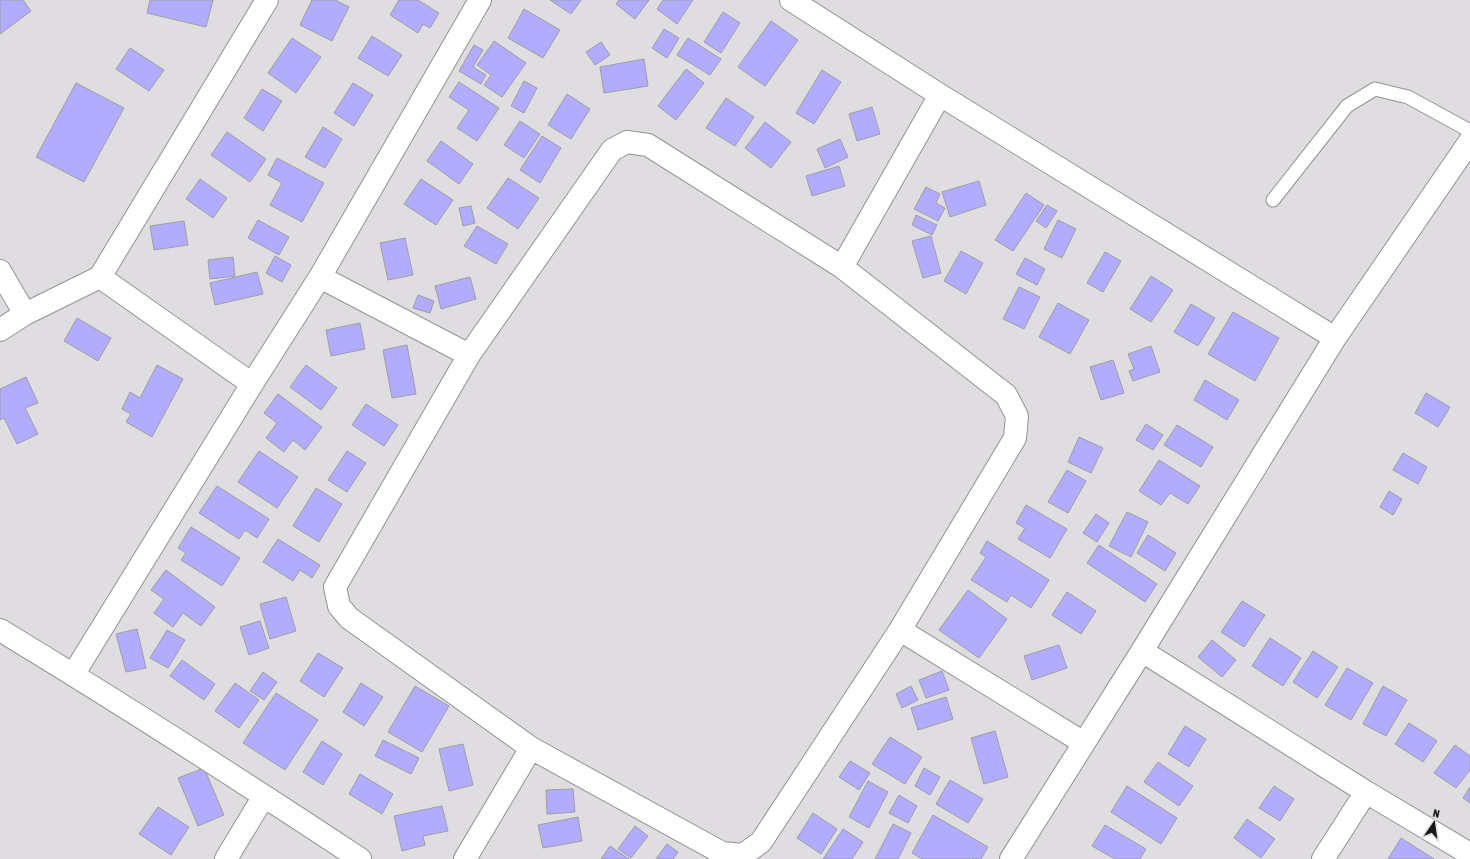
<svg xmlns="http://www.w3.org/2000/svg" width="1470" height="859" viewBox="0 0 1470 859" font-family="'Asap Condensed',sans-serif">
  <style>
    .building { fill: #b2acff; stroke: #9e9ea2 }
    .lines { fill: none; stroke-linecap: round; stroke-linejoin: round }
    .lane-casing { stroke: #939194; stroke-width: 15 }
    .street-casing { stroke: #939194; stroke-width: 24 }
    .lane { stroke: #fff; stroke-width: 13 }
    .street { stroke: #fff; stroke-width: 22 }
  </style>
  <rect width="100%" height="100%" fill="#e0dde1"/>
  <!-- building -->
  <path class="building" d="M0 0H23L31 11 0 34Z
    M150 0H213L206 27 147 13Z
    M312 0H335L349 7 332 41 300 25Z
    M399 0H418L439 13 430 28 423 24 418 33 390 15Z
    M550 0H581L571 14Z
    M619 0H649L635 19 616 4Z
    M663 0H693L677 24 657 9Z
    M524 9 560 30 543 58 508 38Z
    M723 12 740 23 721 53 704 42Z
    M771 21 798 40 765 86 738 67Z
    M664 29 679 38 667 58 652 48Z
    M372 36 402 55 388 76 358 58Z
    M292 38 321 57 296 93 268 73Z
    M688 38 721 59 710 75 677 55Z
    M494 41 526 63 502 97 484 85 491 75 477 65Z
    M601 42 610 55 595 65 586 52Z
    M474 45 483 50 473 67 486 75 481 84 459 71Z
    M130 48 164 70 149 91 116 69Z
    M644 59 648 86 604 93 600 67Z
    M686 69 704 83 676 120 658 106Z
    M822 70 841 82 814 124 796 113Z
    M524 81 537 88 524 113 511 106Z
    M459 82 499 108 477 141 457 128 469 110 449 97Z
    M76 83 124 108 84 182 36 157Z
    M353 83 373 95 354 126 334 113Z
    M262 89 282 101 263 131 244 118Z
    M567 94 590 109 571 139 548 125Z
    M726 98 754 117 735 146 706 128Z
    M872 107 880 134 857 141 849 114Z
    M520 121 540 134 524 158 504 145Z
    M765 122 791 142 771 168 745 148Z
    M323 127 342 139 325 168 305 157Z
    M227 132 266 159 250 182 211 155Z
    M542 136 561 148 540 183 520 170Z
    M840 139 848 157 825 168 817 149Z
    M441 141 473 164 459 184 427 161Z
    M277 158 324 183 302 222 270 205 282 183 268 175Z
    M839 166 845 186 812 196 806 176Z
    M508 178 539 198 518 229 487 208Z
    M200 179 227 198 213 218 186 199Z
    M421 179 453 200 436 225 404 204Z
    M979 181 986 205 950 217 942 192Z
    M926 187 940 194 936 203 945 208 938 221 914 209Z
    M1026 193 1044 205 1013 251 995 240Z
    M1047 205 1057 211 1046 228 1036 221Z
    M471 206 475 223 463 226 459 208Z
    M916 215 937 225 932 235 912 225Z
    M258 220 289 237 279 255 248 238Z
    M1058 220 1076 229 1062 258 1044 249Z
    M184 221 188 245 154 250 150 226Z
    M477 226 508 244 496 264 464 246Z
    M931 236 941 273 923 278 912 241Z
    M405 238 413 275 388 280 380 243Z
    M961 251 983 263 966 294 944 281Z
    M1105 252 1121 261 1103 292 1087 283Z
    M275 256 291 265 282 282 266 273Z
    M233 257 235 276 210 279 208 260Z
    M1025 258 1045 269 1037 285 1016 274Z
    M257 272 263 294 215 305 210 283Z
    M1151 276 1173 290 1151 322 1130 309Z
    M470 277 476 299 441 309 435 286Z
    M1019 287 1040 297 1024 329 1003 319Z
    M418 295 434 301 430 313 413 308Z
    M1058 303 1089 320 1070 354 1039 337Z
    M1191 304 1215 318 1198 346 1174 332Z
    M1233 312 1279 338 1255 381 1208 354Z
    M77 318 111 338 98 361 64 341Z
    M360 323 365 349 331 356 326 330Z
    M407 345 416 394 392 398 383 350Z
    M1151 346 1160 372 1133 381 1129 371 1134 369 1128 354Z
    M1113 360 1124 393 1101 400 1090 367Z
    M157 365 183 379 152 437 126 422 131 414 122 409 130 392 140 398Z
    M306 365 337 388 321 410 290 387Z
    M26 377 38 403 25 408 38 434 17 444 4 418 0 420V389Z
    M1205 380 1239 400 1227 420 1194 400Z
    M1426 393 1450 407 1438 427 1415 413Z
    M278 394 322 427 305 450 293 440 284 452 266 438 277 423 264 413Z
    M366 404 398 425 384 446 352 425Z
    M1146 424 1163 435 1153 450 1136 440Z
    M1177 425 1213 447 1201 467 1164 445Z
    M1079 437 1103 448 1091 473 1068 462Z
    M259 451 298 477 277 508 238 482Z
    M347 451 366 463 347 492 328 480Z
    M1403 453 1427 467 1418 484 1393 470Z
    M1159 460 1200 486 1188 504 1170 493 1161 505 1139 491Z
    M1067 470 1086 481 1068 513 1048 502Z
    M217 486 269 519 257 538 245 530 239 539 199 513Z
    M316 488 342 504 319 542 293 526Z
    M1389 491 1402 499 1393 515 1380 507Z
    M1026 505 1067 529 1050 558 1018 539 1025 528 1016 523Z
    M1127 512 1148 522 1131 557 1109 546Z
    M1096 514 1109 523 1097 542 1083 533Z
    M191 527 240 558 222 586 181 560 186 553 178 548Z
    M1148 535 1176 553 1165 571 1137 553Z
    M278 539 320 565 312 578 300 570 293 581 263 562Z
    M987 541 1049 580 1031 608 1011 595 1007 602 971 580 986 557 980 553Z
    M1099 545 1157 584 1145 602 1087 563Z
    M166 570 215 607 201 626 183 613 173 627 154 613 164 599 151 590Z
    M968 590 1007 619 979 658 939 630Z
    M1067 592 1096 611 1081 634 1052 615Z
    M286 597 296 631 270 639 260 604Z
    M1242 601 1265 615 1244 647 1221 632Z
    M260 621 269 648 249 655 240 627Z
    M137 629 146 668 126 672 116 634Z
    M167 630 185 640 168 668 150 658Z
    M1270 638 1301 658 1283 686 1252 666Z
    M1212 640 1236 660 1222 677 1198 657Z
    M1059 645 1067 668 1032 680 1024 656Z
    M1313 651 1338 667 1317 698 1293 682Z
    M318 653 343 668 324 697 300 681Z
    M182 660 215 684 204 700 170 676Z
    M1347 668 1373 683 1351 720 1325 705Z
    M942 671 949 690 926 698 919 680Z
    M263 672 277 682 264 700 250 691Z
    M235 683 259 700 239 728 215 711Z
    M361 683 383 697 364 726 343 712Z
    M415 686 449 706 422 752 388 732Z
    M911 686 918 700 902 708 896 694Z
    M1383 686 1407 700 1386 736 1363 724Z
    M276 693 318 720 285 770 243 743Z
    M946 697 953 719 918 730 911 708Z
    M1409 723 1437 741 1423 762 1395 744Z
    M1185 726 1206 739 1189 767 1168 754Z
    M995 731 1008 777 984 784 971 738Z
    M890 737 922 757 905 784 872 764Z
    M383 740 419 758 411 774 375 756Z
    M322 741 342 754 323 785 303 772Z
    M463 744 473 785 449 791 439 749Z
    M1455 745 1470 756V770L1456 788 1434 773Z
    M850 761 870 773 859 790 839 777Z
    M1158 762 1193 786 1179 806 1144 782Z
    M204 768 224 815 198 826 178 778Z
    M924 768 940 777 930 795 915 786Z
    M360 774 393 794 382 814 349 794Z
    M950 780 983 799 968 823 936 804Z
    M868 781 888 792 869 828 849 817Z
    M1127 786 1177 818 1161 844 1111 812Z
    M1274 786 1294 799 1280 821 1259 808Z
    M1470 787V803L1463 798Z
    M573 789 575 812 547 814 546 790Z
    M899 795 917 806 908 823 889 813Z
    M442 806 448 831 423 836 425 845 402 851 394 816Z
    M158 807 189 827 171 855 139 834Z
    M813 813 837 829 821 854 797 838Z
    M933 815 988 847 981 859 970 858 969 859H922L912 853Z
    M578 817 582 841 543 848 538 825Z
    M1247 819 1275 839 1261 858 1234 838Z
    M893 824 911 833 898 859H875Z
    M1105 825 1146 849 1140 859H1115L1092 846Z
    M635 826 648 836 631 858 618 849Z
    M843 829 863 842 852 859H823Z
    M1401 838 1434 859H1388Z
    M667 844 678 852 673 859H656Z
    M610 846 629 859H601Z"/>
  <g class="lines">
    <defs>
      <path id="lane" d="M1273 200 1347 106 1375 89 1408 97 1470 131"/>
      <path id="street" d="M791 0 940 95 1335 338
        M627 142 648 145 842 267 1006 395 1017 416 1015 438 900 630 761 842 743 855 722 853 531 748 349 618 339 606 335 587 469 355 612 150Z
        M842 267 940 95
        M0 271 25 314
        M100 277 252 384
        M320 277 469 355
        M0 330 25 314 100 277 267 0
        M0 630C122 704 242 781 360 859
        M900 630 1084 743
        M1142 651 1366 792 1323 859
        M73 675 252 384 320 277 480 0
        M1366 792 1470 854
        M226 859 264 796
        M465 859 531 748
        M1011 859 1142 651 1335 338 1470 141"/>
    </defs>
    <!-- lane casing -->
    <use href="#lane" class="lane-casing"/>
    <!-- street casing -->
    <use href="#street" class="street-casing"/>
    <!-- lane -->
    <use href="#lane" class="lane"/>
    <!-- street -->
    <use href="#street" class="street"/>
  </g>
  <!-- north arrow -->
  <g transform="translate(1434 823) rotate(13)" stroke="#e0dde1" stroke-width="3" paint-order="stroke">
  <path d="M0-3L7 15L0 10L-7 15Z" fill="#1a191a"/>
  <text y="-6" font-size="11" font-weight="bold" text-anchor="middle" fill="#1a191a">N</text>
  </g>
</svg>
